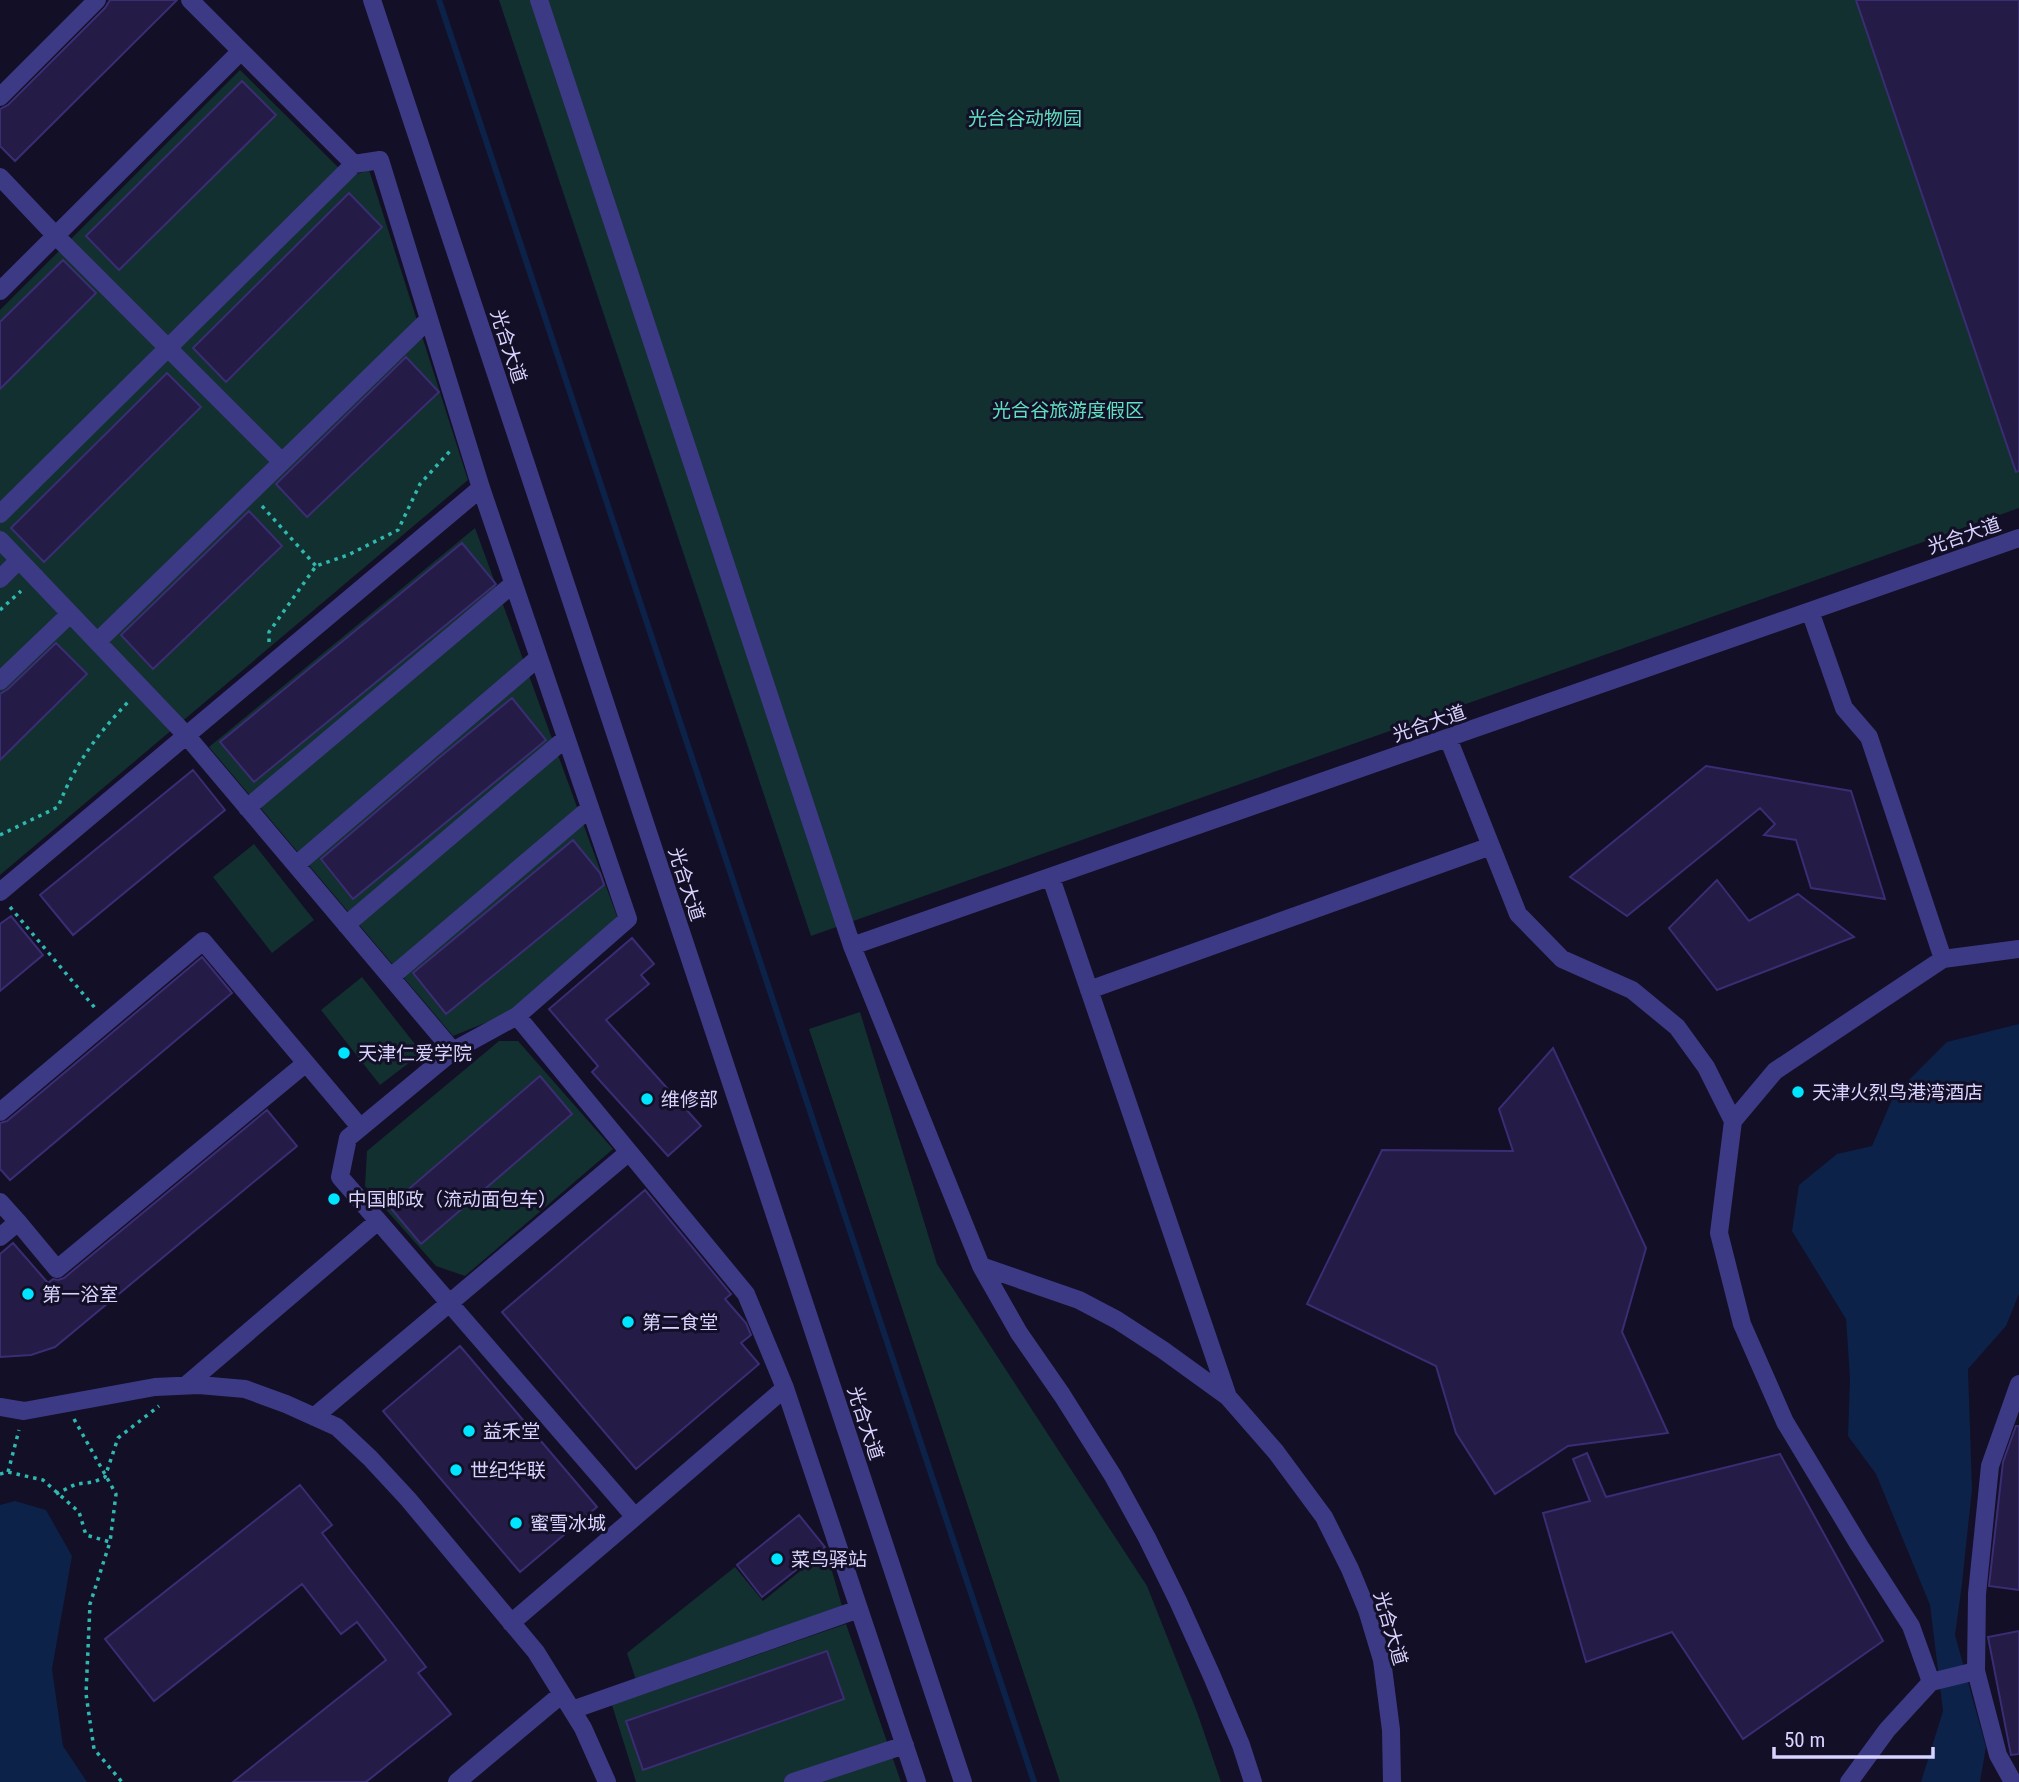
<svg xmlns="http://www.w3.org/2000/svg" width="2019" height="1782" viewBox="0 0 2019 1782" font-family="'Roboto Condensed','Noto Sans SC',sans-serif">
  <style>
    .green { fill: #12302f }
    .water { fill: #0c2248 }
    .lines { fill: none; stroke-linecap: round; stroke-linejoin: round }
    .stream { stroke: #0c2248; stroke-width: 6 }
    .building { fill: #241b47; stroke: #3b2d73; stroke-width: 2 }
    .path { stroke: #2fb8b0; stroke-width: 3.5; stroke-dasharray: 3.5 5; stroke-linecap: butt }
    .minor { stroke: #3d3a85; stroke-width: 18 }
    .poi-dot { fill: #00e5ff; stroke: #130f26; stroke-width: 2.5 }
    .labels { text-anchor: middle; stroke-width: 6; stroke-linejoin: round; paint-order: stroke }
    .park-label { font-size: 19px; fill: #5fe0c0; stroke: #130f26 }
    .street-label { font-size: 19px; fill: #d9d4ff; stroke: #130f26 }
    .poi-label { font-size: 19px; fill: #d9d4ff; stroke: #130f26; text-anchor: start }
  </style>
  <rect width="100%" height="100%" fill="#130f26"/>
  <!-- green -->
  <path class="green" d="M499 0H2019V508L811 936Z
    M240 70 348 177 369 170 468 480 0 875V310Z
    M475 528 618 919 512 1012 453 1036 209 747Z
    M254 844 314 920 272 953 213 877Z
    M362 977 422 1053 380 1085 321 1010Z
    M860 1012 937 1264 1147 1586 1197 1712 1221 1782H1060L809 1029Z
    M499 1041H518L613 1149 465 1276 436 1266 365 1186 367 1151Z
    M826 1550 842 1606 636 1680 627 1653 735 1567 763 1601Z
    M846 1624 901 1782H636L612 1705Z"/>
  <!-- water -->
  <path class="water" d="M2019 1024V1294L2006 1326 1968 1369 1972 1489 1962 1584 1955 1635 1986 1747 1980 1782H1921L1943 1711 1930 1605 1876 1474 1848 1436 1850 1378 1846 1319 1792 1231 1799 1185 1837 1154 1872 1146 1894 1095 1947 1042Z
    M15 1501 46 1510 72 1556 52 1669 63 1746 87 1782H0V1505Z"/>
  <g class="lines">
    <!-- stream -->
    <path class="stream" d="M439 0 1034 1782"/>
  </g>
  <!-- building -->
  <path class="building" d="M110 0H177L15 161 0 146V109L8 105 105 8Z
    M1856 0H2019V471L2016 472Z
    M242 81 276 115 119 270 86 236Z
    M349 193 382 227 226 382 193 348Z
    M63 260 96 293 0 389V322Z
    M406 357 439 392 307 517 276 484Z
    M167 373 201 407 44 562 11 528Z
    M249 511 282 546 153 669 121 635Z
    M462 543 496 584 254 782 220 742Z
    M56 643 87 674 0 760V694L8 689Z
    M512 698 546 740 353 899 321 859 440 757Z
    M1706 766 1851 791 1885 899 1811 888 1796 840 1764 835 1775 824 1760 808 1627 916 1570 877Z
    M193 770 225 810 73 935 40 895Z
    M573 840 600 873 604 885 446 1014 413 973Z
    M1717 880 1749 921 1798 894 1854 937 1717 990 1669 928Z
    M11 916 43 955 0 991V924Z
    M632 938 654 964 641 975 649 984 606 1020 701 1126 668 1156 592 1072 598 1066 549 1009Z
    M202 957 232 993 10 1180 0 1169V1123L7 1121Z
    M1553 1048 1646 1248 1622 1332 1668 1433 1568 1446 1495 1494 1456 1433 1436 1366 1307 1304 1382 1150 1513 1151 1499 1109Z
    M540 1076 572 1114 421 1244 389 1206Z
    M267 1110 297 1146 55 1347 31 1355 0 1357V1254L13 1243 48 1283 53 1279 58 1280 64 1278Z
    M645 1190 731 1294 725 1299 746 1323 751 1335 741 1343 759 1364 636 1469 502 1312Z
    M460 1346 597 1507 520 1572 383 1411Z
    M2016 1426H2019V1590L1989 1586 2003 1462Z
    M1587 1453 1606 1497 1780 1454 1883 1641 1743 1739 1672 1632 1586 1662 1543 1513 1590 1501 1573 1459Z
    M300 1485 332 1525 322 1533 426 1667 418 1673 451 1714 366 1782H233L386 1660 357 1622 341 1634 302 1584 154 1701 105 1639Z
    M799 1515 825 1547 762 1597 737 1565Z
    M2019 1631V1754L2011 1755 1988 1637Z
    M827 1651 844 1699 643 1770 626 1721Z"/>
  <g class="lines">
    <!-- path -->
    <path class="path" d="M262 506 316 566
      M0 610 21 591
      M269 642V632L316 566 348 555 398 530 420 484 450 451
      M0 835 58 807C75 764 96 736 128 702
      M10 907 95 1008
      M74 1419 116 1494 110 1542
      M8 1472 19 1430
      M0 1474 8 1472 43 1480 79 1512 86 1535 110 1542 90 1604 86 1694 94 1749 122 1782
      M56 1494 76 1484 94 1482 105 1477 118 1438 159 1406"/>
    <!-- minor -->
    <path class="minor" d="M190 0 241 51
      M372 0 963 1782
      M539 0 852 946 981 1266 1019 1333 1062 1395 1113 1476 1147 1538 1178 1601 1211 1674 1241 1745 1253 1782
      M0 97 97 0
      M0 177 56 236 282 462
      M0 291 241 51 354 164 380 160 481 488 628 919 517 1016
      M0 514 354 164
      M0 540 186 735 453 1051 348 1138 340 1177 635 1517 511 1623
      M0 579 19 560
      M1810 611 1844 708 1869 737 1943 959
      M97 642 429 319
      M0 681 70 614
      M1448 738 1518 914 1562 959 1632 990 1677 1027 1706 1067 1733 1121
      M247 808 513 584
      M296 865 538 658
      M1051 878 1228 1397
      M0 892 481 488
      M346 925 566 738
      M852 946 2019 538
      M391 977 590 808
      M1089 990 1491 846
      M0 1112 203 941 306 1063
      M629 1152 746 1294 785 1388 635 1517
      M0 1202 18 1222 0 1237
      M18 1222 57 1269 306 1063 360 1127
      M981 1266 1079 1300 1117 1320 1163 1350 1228 1397 1276 1452 1324 1517 1350 1569 1367 1610 1382 1660 1391 1730 1392 1782
      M185 1386 378 1221
      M785 1388 917 1782
      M0 1407 24 1411 155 1387 199 1385 245 1389 286 1404 337 1427 370 1458 408 1499 536 1652 583 1728 607 1782
      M314 1417 629 1152 517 1016 453 1051
      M1931 1682 1976 1671
      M572 1710 859 1609
      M457 1782 562 1694
      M793 1782 905 1745
      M1849 1782 1887 1730 1931 1682 1911 1626 1859 1545 1785 1422 1742 1324 1719 1233 1733 1121 1775 1071 1943 959 2019 949
      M2013 1782 1998 1755 1976 1671 1977 1594 1990 1466 2019 1384"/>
  </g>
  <!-- markers -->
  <g class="poi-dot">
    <circle cx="344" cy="1053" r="7"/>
    <circle cx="1798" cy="1092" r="7"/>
    <circle cx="647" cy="1099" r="7"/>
    <circle cx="334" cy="1199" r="7"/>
    <circle cx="28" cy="1294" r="7"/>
    <circle cx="628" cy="1322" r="7"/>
    <circle cx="469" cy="1431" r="7"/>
    <circle cx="456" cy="1470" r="7"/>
    <circle cx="516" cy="1523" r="7"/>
    <circle cx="777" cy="1559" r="7"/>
  </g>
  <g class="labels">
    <!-- park labels -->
    <g class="park-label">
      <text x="1025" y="125">光合谷动物园</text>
      <text x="1068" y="417">光合谷旅游度假区</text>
    </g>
    <!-- street labels -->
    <g class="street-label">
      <text transform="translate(509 346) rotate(72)" y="7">光合大道</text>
      <text transform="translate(1964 535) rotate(-19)" y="7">光合大道</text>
      <text transform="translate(1429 723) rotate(-19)" y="7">光合大道</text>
      <text transform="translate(687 884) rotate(72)" y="7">光合大道</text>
      <text transform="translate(866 1423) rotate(72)" y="7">光合大道</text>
      <text transform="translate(1391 1628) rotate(74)" y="7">光合大道</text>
    </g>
    <!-- poi labels -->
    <g class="poi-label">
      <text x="358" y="1060">天津仁爱学院</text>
      <text x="1812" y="1099">天津火烈鸟港湾酒店</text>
      <text x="661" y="1106">维修部</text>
      <text x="348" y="1206">中国邮政（流动面包车）</text>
      <text x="42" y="1301">第一浴室</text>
      <text x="642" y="1329">第二食堂</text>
      <text x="483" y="1438">益禾堂</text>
      <text x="470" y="1477">世纪华联</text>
      <text x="530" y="1530">蜜雪冰城</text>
      <text x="791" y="1566">菜鸟驿站</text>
    </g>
  </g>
  <!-- scale -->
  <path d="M1774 1747v10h159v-10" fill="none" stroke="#d9d4ff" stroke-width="3.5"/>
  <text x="1784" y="1747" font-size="21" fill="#d9d4ff" stroke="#130f26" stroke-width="5" paint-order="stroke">50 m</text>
</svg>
